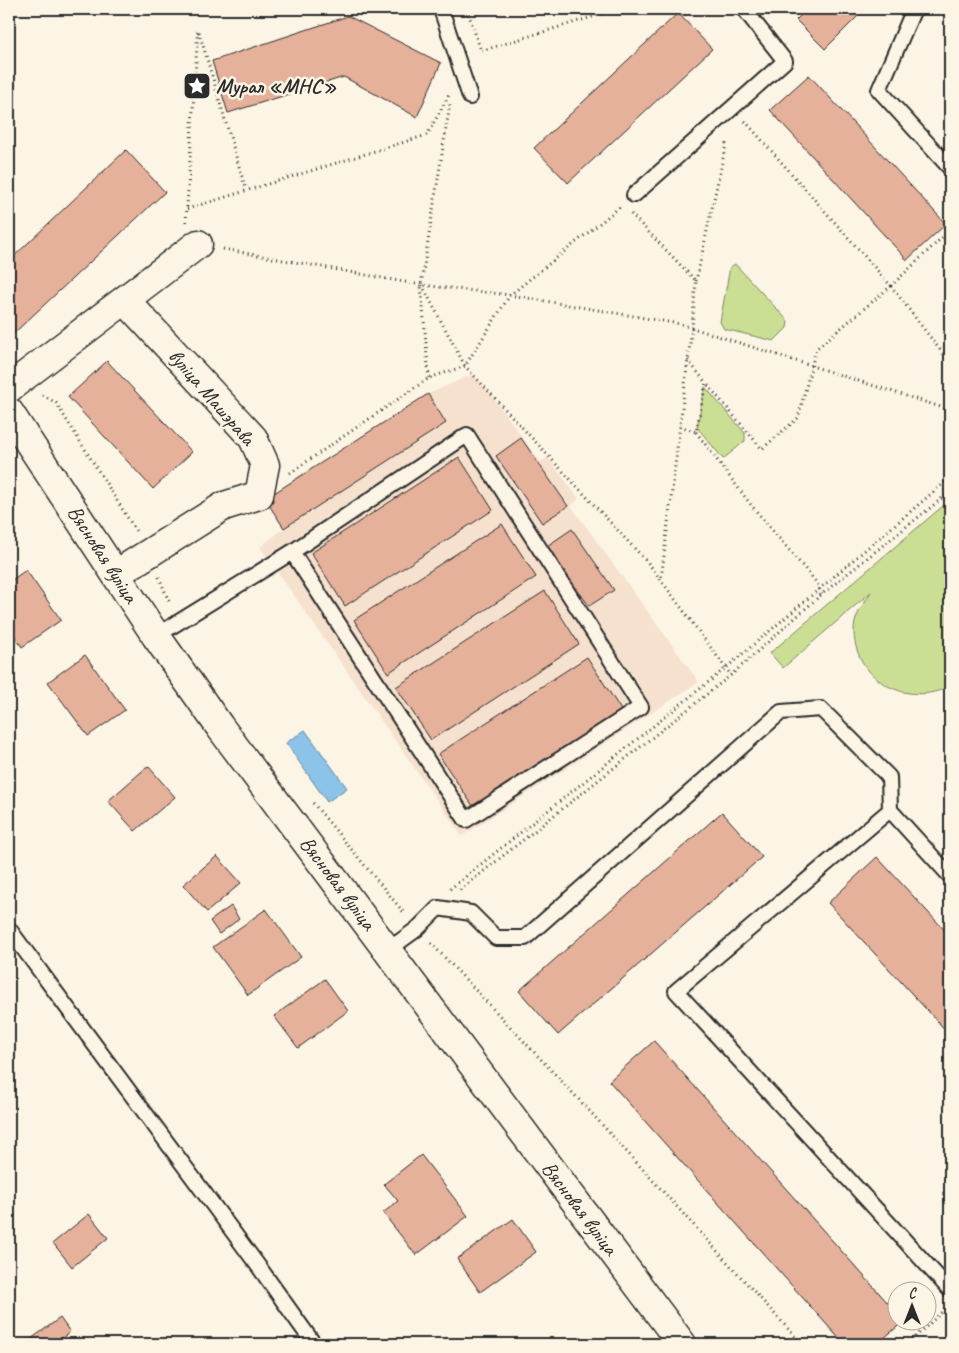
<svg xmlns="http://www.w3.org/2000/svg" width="959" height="1353" viewBox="0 0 959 1353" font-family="Caveat,sans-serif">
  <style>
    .built { fill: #f5e1ce }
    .green { fill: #cbdf94; stroke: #7b8560 }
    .water { fill: #8bc3e9; stroke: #65869d }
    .building { fill: #e6b19a; stroke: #2b2b2b }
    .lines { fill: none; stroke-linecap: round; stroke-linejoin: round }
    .lane-casing { stroke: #2b2b2b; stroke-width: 18 }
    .street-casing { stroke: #2b2b2b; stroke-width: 31 }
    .path { stroke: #2b2b2b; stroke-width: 3; stroke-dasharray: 1 4; stroke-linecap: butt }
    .lane { stroke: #fcf5e5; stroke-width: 14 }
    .street { stroke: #fcf5e5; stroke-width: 28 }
    .labels { text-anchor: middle; stroke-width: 5; stroke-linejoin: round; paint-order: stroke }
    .poi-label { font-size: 21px; font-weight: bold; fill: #2b2b2b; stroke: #fcf5e5; text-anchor: start }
    .street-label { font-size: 21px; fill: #2b2b2b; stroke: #fcf5e5 }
  </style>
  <rect width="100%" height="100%" fill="#fcf5e5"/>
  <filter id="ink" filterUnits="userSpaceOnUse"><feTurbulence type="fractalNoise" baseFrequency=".02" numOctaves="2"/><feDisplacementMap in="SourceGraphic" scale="10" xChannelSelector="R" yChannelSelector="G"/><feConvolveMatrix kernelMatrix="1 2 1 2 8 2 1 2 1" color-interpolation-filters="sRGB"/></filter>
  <g filter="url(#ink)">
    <!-- built -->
    <path class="built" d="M473 374 490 393 540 462 548 457 579 499 571 506 699 682 462 836 260 547 284 528 265 499 428 394Z"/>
    <!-- green -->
    <path class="green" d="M735 264 788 321 787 328 774 341 724 329 720 322 730 267Z
      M705 387 745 433V441L723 459 697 427Z
      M950 500V686C909 708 856 681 854 633 853 616 864 604 871 592L783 668 770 653Z"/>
    <!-- water -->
    <path class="water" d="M305 730 347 788 327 802 286 743Z"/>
    <!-- building -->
    <path class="building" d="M807 9H850L858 16 825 49 796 20Z
      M678 13 712 49 568 183 534 148Z
      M348 16 441 63 417 117 344 77 228 113 212 61Z
      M809 75 946 224 907 260 770 110Z
      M126 150 165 192 13 334 9 329V261Z
      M107 361 192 452 153 489 68 397Z
      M428 394 446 423 284 528 265 499Z
      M521 438 568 506 542 523 496 456Z
      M459 457 493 510 345 606 311 553Z
      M502 524 536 577 388 673 354 620Z
      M572 529 614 590 589 606 547 546Z
      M26 570 61 620 22 647 9 628V582Z
      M545 591 579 644 431 740 396 687Z
      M85 655 125 710 88 736 48 682Z
      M587 657 621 710 473 806 438 754Z
      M148 766 175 797 135 831 108 801Z
      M722 812 762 857 558 1035 519 991Z
      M217 856 241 883 207 912 183 885Z
      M877 857 950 936V1035L828 903Z
      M231 906 239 919 219 934 210 921Z
      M266 909 301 957 248 995 213 947Z
      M325 979 348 1011 298 1048 274 1016Z
      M654 1041 896 1312V1320L904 1321 877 1344H844L609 1081Z
      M421 1155 468 1216 416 1255 383 1213 398 1201 384 1184Z
      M89 1214 108 1238 72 1267 53 1243Z
      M513 1219 536 1252 480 1292 457 1259Z
      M60 1318 70 1332 55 1344H24Z"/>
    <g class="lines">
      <defs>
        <path id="lane" d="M441 9 470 97
          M914 9 879 90 950 168
          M634 195 785 61 744 9
          M156 636 292 552 467 435 641 707 466 820 292 552
          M890 810 676 991 950 1290
          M9 929 259 1267 314 1344
          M388 950 417 929 438 908 471 913 496 938H525L781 712 821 709 889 777 890 810 950 876"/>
        <path id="street" d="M9 388 198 244
          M9 412 156 636 220 727 682 1344
          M116 574 224 506 259 495 265 465 253 438 125 300"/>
      </defs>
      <!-- lane casing -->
      <use href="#lane" class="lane-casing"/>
      <!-- street casing -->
      <use href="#street" class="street-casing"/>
      <!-- path -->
      <path class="path" d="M467 9 481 51 618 9
        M199 32 246 190
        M745 121 891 286 950 230
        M187 209 427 135 449 95
        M631 214 696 281 692 327 661 580
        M186 222 198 29
        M223 249 421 285 510 295 680 324 950 410
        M696 281 727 140
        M422 285 465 366 510 295 620 207
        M688 360 706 383
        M429 378 421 285 450 104
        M43 395 56 403 136 531
        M680 426 696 432 706 383 762 449 798 418 816 349 891 286 950 363
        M696 432 751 505 816 582 822 594
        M290 473 429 378 465 366 649 564 731 675
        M159 577 170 604
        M313 803 405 914
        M450 889 726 668 950 478
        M460 890 731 675 822 594 950 492
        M431 943 585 1106 802 1344
        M908 1344 946 1308"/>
      <!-- lane -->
      <use href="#lane" class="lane"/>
      <!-- street -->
      <use href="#street" class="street"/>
    </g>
  </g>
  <!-- icons -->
  <defs>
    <symbol id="sight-square" viewBox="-11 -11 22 22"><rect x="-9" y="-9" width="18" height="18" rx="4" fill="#2b2b2b" stroke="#fcf5e5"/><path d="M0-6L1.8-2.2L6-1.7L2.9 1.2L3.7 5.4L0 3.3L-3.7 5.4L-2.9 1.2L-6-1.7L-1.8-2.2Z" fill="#fff"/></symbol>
  </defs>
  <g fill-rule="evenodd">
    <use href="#sight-square" x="181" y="70" width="32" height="32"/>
  </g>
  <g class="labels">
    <!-- poi labels -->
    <g class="poi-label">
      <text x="216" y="93">Мурал «МНС»</text>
    </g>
    <!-- street labels -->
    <g class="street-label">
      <text transform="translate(212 397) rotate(49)" y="7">вуліца Машэрава</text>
      <text transform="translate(103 554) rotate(57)" y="7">Вясновая вуліца</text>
      <text transform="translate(338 883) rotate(53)" y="7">Вясновая вуліца</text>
      <text transform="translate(580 1208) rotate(53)" y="7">Вясновая вуліца</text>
    </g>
  </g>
  <!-- margin -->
  <rect width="959" height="1353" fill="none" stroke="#fcf5e5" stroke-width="30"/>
  <rect x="15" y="15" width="929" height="1323" fill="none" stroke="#2b2b2b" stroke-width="2" filter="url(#ink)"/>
  <!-- north arrow -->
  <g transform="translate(912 1306)"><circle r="24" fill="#fcf5e5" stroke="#a8a49b"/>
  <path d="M0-4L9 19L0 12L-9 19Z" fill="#2b2b2b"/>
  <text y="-8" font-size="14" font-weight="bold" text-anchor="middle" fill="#2b2b2b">С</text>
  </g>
</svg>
